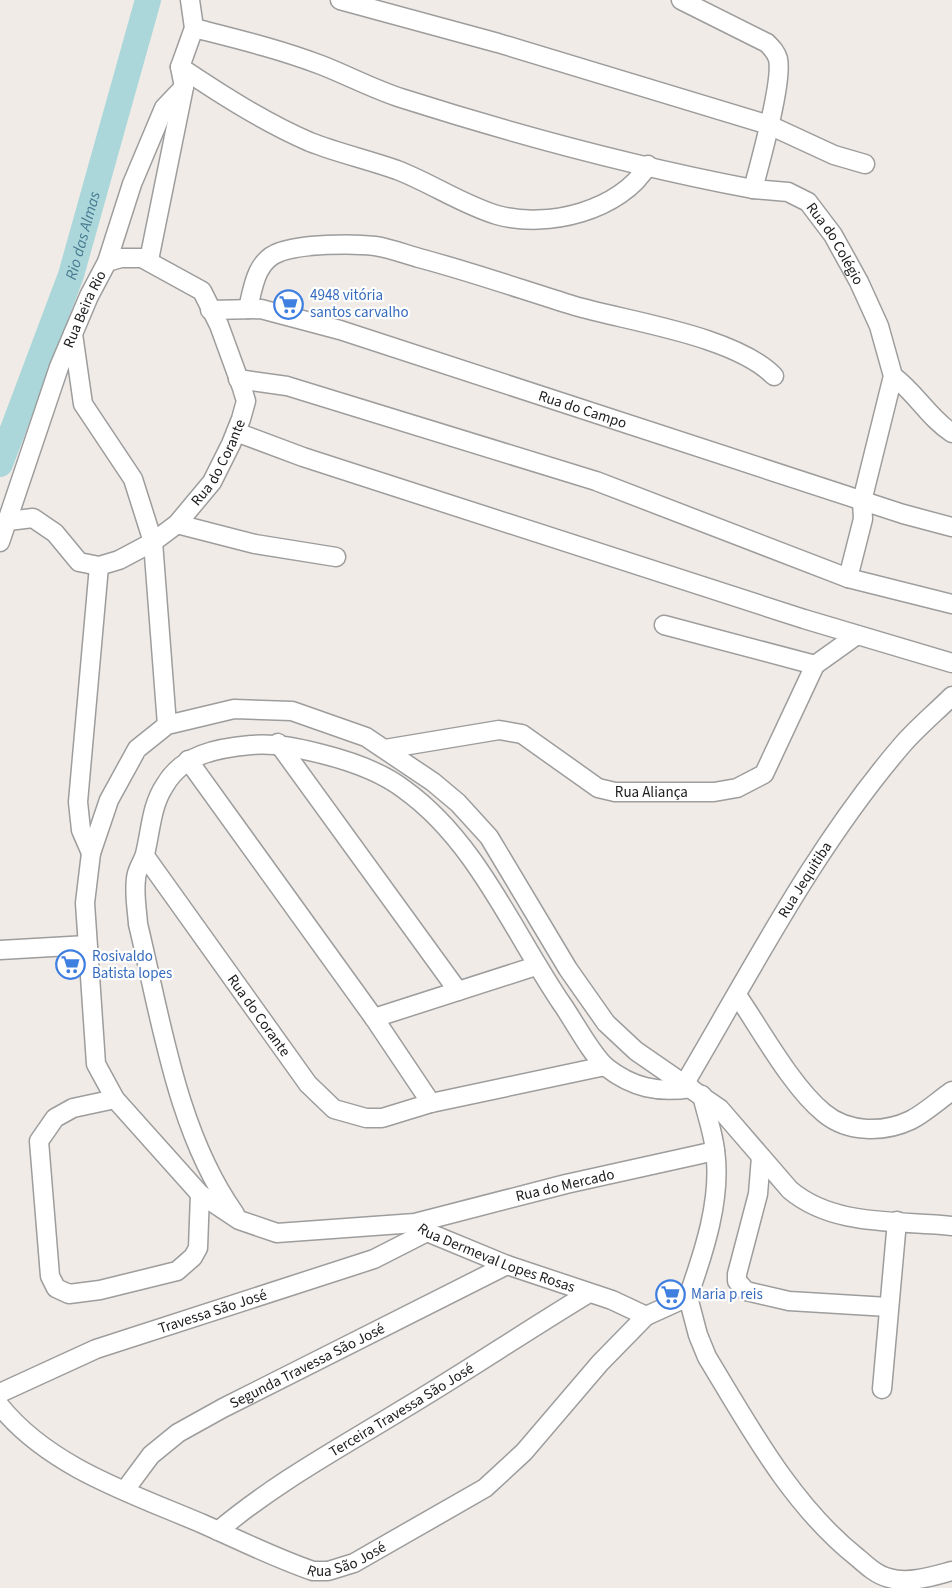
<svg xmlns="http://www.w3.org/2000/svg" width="952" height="1588" viewBox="0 0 952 1588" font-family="'Source Sans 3',sans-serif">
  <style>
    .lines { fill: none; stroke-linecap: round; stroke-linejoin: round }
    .river { stroke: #abd7da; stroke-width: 26 }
    .minor-casing { stroke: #9d9d9d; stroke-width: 21 }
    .minor { stroke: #fff; stroke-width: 18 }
    .labels { text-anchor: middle; stroke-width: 4.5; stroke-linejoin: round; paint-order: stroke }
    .street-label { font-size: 15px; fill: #202020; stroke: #fff }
    .shop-label { font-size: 15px; fill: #366cbe; stroke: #fff; text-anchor: start }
    .water-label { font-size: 16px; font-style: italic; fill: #487a92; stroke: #fff }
  </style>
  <rect width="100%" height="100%" fill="#f0ebe7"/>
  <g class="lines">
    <!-- river -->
    <path class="river" id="s1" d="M0 464 71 275 148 0"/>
    <defs>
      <g id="minor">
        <path d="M340 0 498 43 769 125 834 155 865 164"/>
        <path id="s2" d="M681 0 767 43C772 48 776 52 778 59 783 81 760 163 753 189L788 192 808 202 833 235 859 282 879 326 893 376 862 501 863 519 848 578"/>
        <path d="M194 28C237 39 279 49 321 65 347 75 373 89 401 98 514 134 637 167 753 189"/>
        <path d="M180 67C222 95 264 122 310 142 338 153 369 160 397 170 431 183 463 205 497 215 547 229 621 211 648 165"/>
        <path d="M149 260 184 87 180 67 194 28 190 0"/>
        <path d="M248 309C253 287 256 260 280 252 302 244 351 243 375 246 389 248 405 254 419 258 472 272 523 290 575 306 631 322 735 336 774 376"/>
        <path id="s3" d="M210 310 261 309 340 330 903 514 952 527"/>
        <path d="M73 334 83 404 133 479 153 542 167 725"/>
        <path d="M893 376C916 393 929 418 952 433"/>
        <path d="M238 379 287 386 596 481 848 578 952 604"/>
        <path d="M236 432 303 457 804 619 952 663"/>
        <path id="s4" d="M8 521 33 518 55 533 79 562 99 566 119 560 153 542 177 524 212 482 231 444 241 419 246 401 242 388 219 325 202 291 142 258H121L107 262"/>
        <path d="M177 524 255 544 336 557"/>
        <path id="s5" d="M0 542 59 367 89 296 107 262 132 184 164 108 184 87"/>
        <path d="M664 625 815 665"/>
        <path d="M278 743 458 991"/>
        <path id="s6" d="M385 749 499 730 522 734 598 788 615 792H714L737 788 764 774 815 665 857 635"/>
        <path d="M188 760 374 1018 431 1103"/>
        <path d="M91 853 81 830 78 802 99 566"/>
        <path id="s7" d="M145 856 308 1084 334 1109 366 1118H382L431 1103 605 1066"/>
        <path d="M0 950 87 945"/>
        <path d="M737 995C761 1030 792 1087 824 1113 848 1133 884 1133 911 1120 925 1113 939 1100 952 1091"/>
        <path d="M374 1018 536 966"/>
        <path id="s8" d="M685 1083C753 968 815 846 903 744 918 727 936 712 952 696"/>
        <path d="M115 1099 73 1108 55 1118 39 1141 50 1276 56 1288 69 1294 100 1290 177 1271 193 1257 198 1248 200 1194"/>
        <path d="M715 1151 566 1184 415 1223 277 1233 239 1220 200 1194 115 1099 96 1064 85 903 91 853 109 800 137 749 167 725 234 709 292 711 366 737 433 782 458 803 489 837 568 969 606 1023 636 1051 720 1109 790 1190C834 1227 897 1220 952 1226"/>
        <path d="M761 1157 758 1194 737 1274V1281L746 1291 789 1301 888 1307"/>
        <path d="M235 1214C177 1133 161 1019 138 924 137 909 134 894 136 879 136 870 143 862 145 854 151 830 151 806 165 785 183 754 218 748 251 745 277 743 298 748 322 754 350 761 382 772 405 790 477 842 513 932 562 1004 574 1021 591 1054 606 1067 633 1088 658 1093 691 1088"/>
        <path id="s9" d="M417 1224 427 1232 507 1265 612 1300 646 1316"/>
        <path d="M688 1297 698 1335 707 1357C750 1428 792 1506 858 1558 867 1566 877 1575 889 1578 909 1584 933 1576 952 1571"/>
        <path d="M882 1389 897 1221"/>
        <path id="s10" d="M0 1393 96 1349 374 1259 427 1232"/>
        <path id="s11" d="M0 1406C50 1468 133 1494 203 1524 239 1540 275 1558 313 1571H328L354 1563 485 1488 524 1452 600 1363 646 1316 688 1297C704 1252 722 1198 715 1150 713 1132 706 1113 702 1095"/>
        <path id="s12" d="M125 1490 151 1455 178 1433 223 1408 507 1265"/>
        <path id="s13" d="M218 1531C275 1483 338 1449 400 1411 464 1373 526 1331 589 1293"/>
      </g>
    </defs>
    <!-- minor casing -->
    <use href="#minor" class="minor-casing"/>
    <!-- minor -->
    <use href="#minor" class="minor"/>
  </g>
  <!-- icons -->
  <defs>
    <symbol id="supermarket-ring" viewBox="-11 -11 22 22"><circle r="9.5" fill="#fff" stroke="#3f7fe0" stroke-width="1.5"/><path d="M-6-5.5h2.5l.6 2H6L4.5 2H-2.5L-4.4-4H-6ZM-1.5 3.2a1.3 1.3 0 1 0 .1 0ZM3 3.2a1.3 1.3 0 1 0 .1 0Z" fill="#3f7fe0"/></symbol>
  </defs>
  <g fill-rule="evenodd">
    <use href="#supermarket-ring" x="272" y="288" width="33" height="33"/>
    <use href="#supermarket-ring" x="54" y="948" width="33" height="33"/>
    <use href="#supermarket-ring" x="654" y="1278" width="33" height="33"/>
  </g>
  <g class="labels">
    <!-- street labels -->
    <g class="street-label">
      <text dy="5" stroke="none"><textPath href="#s2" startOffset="356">Rua do Colégio</textPath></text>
      <text dy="5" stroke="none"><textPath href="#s5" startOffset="248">Rua Beira Rio</textPath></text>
      <text dy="5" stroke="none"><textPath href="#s3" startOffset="388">Rua do Campo</textPath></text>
      <text dy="5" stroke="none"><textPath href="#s4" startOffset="274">Rua do Corante</textPath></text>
      <text dy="5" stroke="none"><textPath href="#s6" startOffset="286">Rua Aliança</textPath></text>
      <text dy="5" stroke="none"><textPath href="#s8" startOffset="236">Rua Jequitiba</textPath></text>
      <text dy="5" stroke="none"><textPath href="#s7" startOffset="196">Rua do Corante</textPath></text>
      <text transform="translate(565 1185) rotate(-13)" y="5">Rua do Mercado</text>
      <text dy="5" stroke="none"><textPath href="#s9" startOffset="87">Rua Dermeval Lopes Rosas</textPath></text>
      <text dy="5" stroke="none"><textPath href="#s10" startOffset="228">Travessa São José</textPath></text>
      <text dy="5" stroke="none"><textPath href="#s12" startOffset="224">Segunda Travessa São José</textPath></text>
      <text dy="5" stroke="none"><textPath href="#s13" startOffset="220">Terceira Travessa São José</textPath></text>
      <text dy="5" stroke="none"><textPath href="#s11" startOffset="393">Rua São José</textPath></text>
    </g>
    <!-- shop labels -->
    <g class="shop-label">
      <text x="310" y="300">4948 vitória<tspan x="310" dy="17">santos carvalho</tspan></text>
      <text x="92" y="961">Rosivaldo<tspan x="92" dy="17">Batista lopes</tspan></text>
      <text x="691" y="1299">Maria p reis</text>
    </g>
    <!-- water labels -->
    <g class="water-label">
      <text dy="6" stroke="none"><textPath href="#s1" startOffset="243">Rio das Almas</textPath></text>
    </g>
  </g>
</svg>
